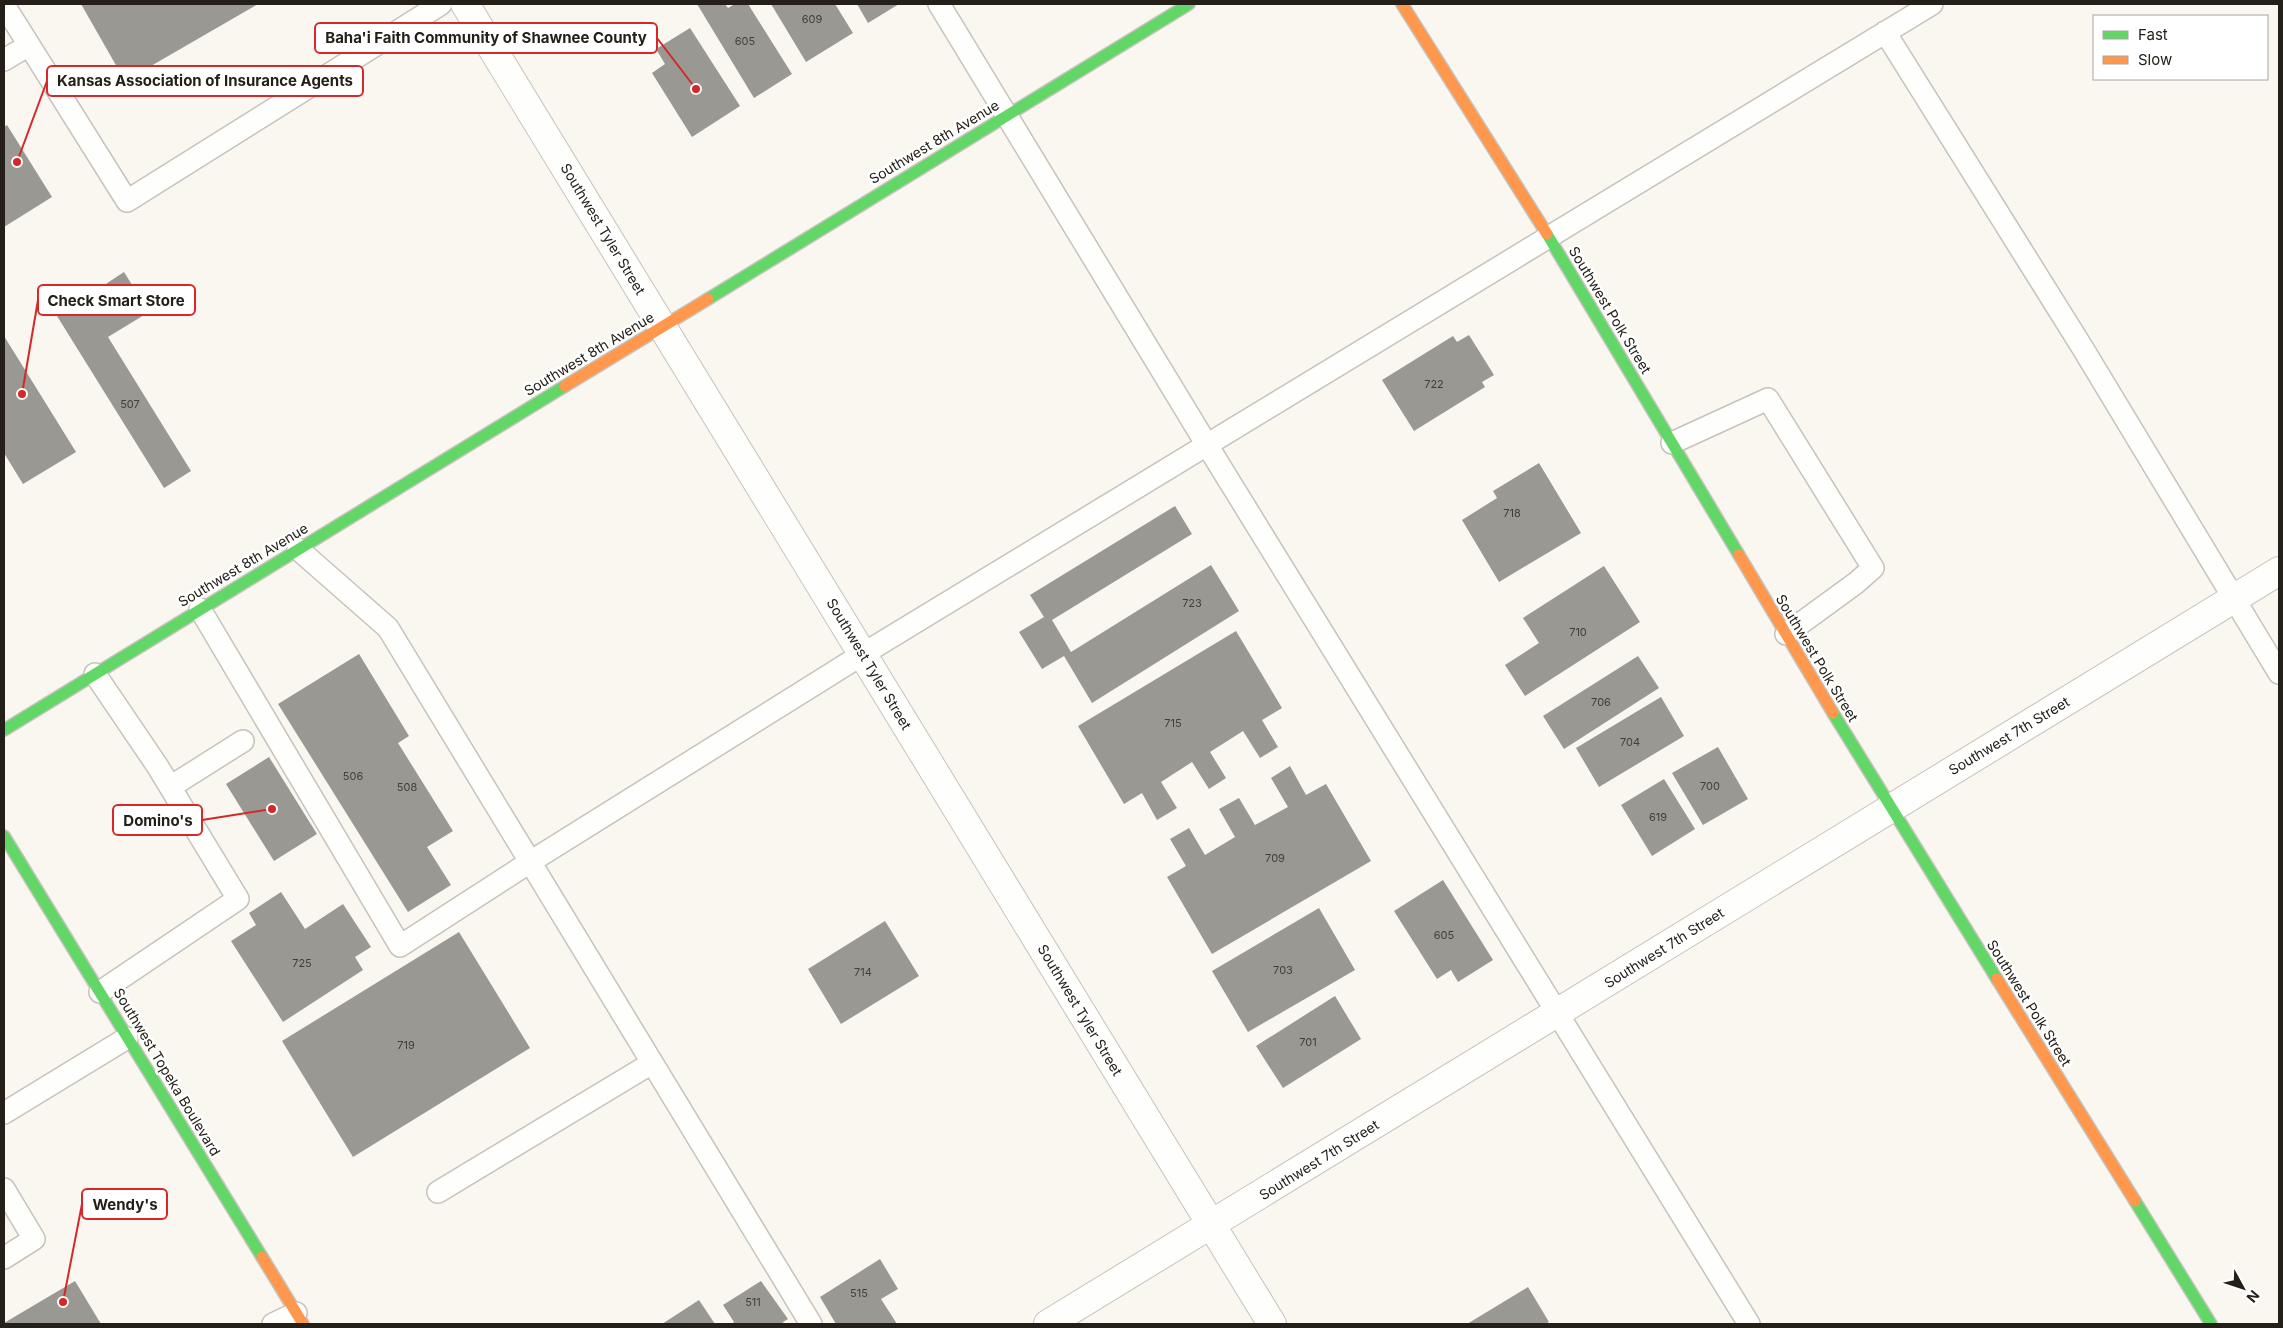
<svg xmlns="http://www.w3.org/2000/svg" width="2283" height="1328" viewBox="0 0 2283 1328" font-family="Inter,sans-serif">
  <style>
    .building { fill: #9a9892 }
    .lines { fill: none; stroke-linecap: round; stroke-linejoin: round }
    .lane-casing { stroke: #c6c3bc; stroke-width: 24 }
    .street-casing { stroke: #c6c3bc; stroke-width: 30 }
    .fast-casing { stroke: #c6c3bc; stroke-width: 14 }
    .slow-casing { stroke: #c6c3bc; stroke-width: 14 }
    .lane { stroke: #fefefd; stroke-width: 21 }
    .street { stroke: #fefefd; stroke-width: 28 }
    .fast { stroke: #63d668; stroke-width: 11 }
    .slow { stroke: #ff974d; stroke-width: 11 }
    .labels { text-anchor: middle; stroke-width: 5; stroke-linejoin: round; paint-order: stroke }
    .number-label { font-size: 11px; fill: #423e37 }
    .street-label { font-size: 14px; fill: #242019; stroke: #fff }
    .leader { fill: none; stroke: #d62828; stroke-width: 2 }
    .callout-dot { fill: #d62828; stroke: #fff; stroke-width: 2 }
    .callout { fill: #fff; stroke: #d62828; stroke-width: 2 }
    .callout-label { font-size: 15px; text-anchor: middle; font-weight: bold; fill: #242019 }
  </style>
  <rect width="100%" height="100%" fill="#faf7f0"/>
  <!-- building -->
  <path class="building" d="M81 4H258L125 81Z
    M697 4H725L728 8 735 4H748L792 74 754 98Z
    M771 4H835L853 33 806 62Z
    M857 4H899L868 23Z
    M690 28 740 106 692 137 652 73 665 64 656 49Z
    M7 125 52 197 4 227V127Z
    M124 272 149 312 108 337 191 471 164 488 57 316Z
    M1469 335 1494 375 1482 382 1485 387 1414 431 1382 380 1453 336 1457 342Z
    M4 336 76 452 23 484 4 453Z
    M1539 463 1581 533 1499 582 1462 520 1497 498 1493 491Z
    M1175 506 1192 534 1052 620 1071 652 1211 565 1239 611 1092 703 1064 656 1042 669 1019 632 1044 617 1030 595Z
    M1604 566 1640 622 1525 696 1505 665 1539 643 1523 618Z
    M1236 631 1282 708 1262 720 1278 747 1260 758 1243 731 1210 752 1226 778 1209 789 1192 762 1161 782 1177 808 1157 820 1142 793 1124 804 1078 726Z
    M359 654 409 736 398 743 453 831 427 847 451 885 408 912 278 704Z
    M1638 656 1659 688 1564 749 1543 716Z
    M1661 697 1684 736 1599 787 1576 748Z
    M1718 747 1748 799 1703 825 1672 773Z
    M269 757 317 834 274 861 226 784Z
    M1290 766 1306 795 1326 784 1371 861 1212 954 1167 877 1186 866 1170 839 1189 828 1205 855 1235 837 1219 809 1239 798 1255 825 1288 807 1271 778Z
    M1664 779 1695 829 1652 856 1621 805Z
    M1443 880 1493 960 1458 982 1451 970 1437 979 1394 911Z
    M281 892 305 929 343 904 371 947 355 957 363 970 283 1022 231 941 256 925 249 913Z
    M1319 908 1355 970 1248 1032 1212 971Z
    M885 921 919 976 841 1024 808 969Z
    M459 932 530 1048 353 1157 282 1041Z
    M1335 996 1361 1039 1283 1088 1256 1046Z
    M880 1259 898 1289 881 1299 897 1324H836L820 1297Z
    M75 1281 101 1324H4V1323Z
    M761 1281 788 1319 783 1322 784 1324H732L734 1322 723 1305Z
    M1528 1287 1549 1322 1545 1324H1467Z
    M699 1300 715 1324H662Z"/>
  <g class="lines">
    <defs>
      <path id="lane" d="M939 4 1207 445 1749 1324
        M4 5 127 201 441 4
        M1885 32 2082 347 2279 673
        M4 60 29 45
        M1672 443 1768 399 1873 568 1856 583 1786 634
        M298 549 388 628 811 1324
        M200 609 400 946 530 862 863 654 1932 4
        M95 674 158 767 238 899 100 992
        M170 787 243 741
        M4 1113 127 1038
        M4 1189 34 1239 4 1258
        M438 1192 652 1063
        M273 1324 296 1313"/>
      <path id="street" d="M465 4 1272 1324
        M1048 1324 2279 571"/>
      <path id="fast" d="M1547 234 1739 555
        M708 299 1189 4
        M1833 713 1997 979
        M4 730 565 386
        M4 836 262 1257
        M2135 1201 2211 1324"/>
      <path id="slow" d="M1402 4 1547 234
        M565 386 708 299
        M1739 555 1833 713
        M1997 979 2135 1201
        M262 1257 303 1324"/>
    </defs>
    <!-- lane casing -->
    <use href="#lane" class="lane-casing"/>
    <!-- street casing -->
    <use href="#street" class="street-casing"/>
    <!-- fast casing -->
    <use href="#fast" class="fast-casing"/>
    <!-- slow casing -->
    <use href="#slow" class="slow-casing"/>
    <!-- lane -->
    <use href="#lane" class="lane"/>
    <!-- street -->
    <use href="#street" class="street"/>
    <!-- fast -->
    <use href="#fast" class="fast"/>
    <!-- slow -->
    <use href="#slow" class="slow"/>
  </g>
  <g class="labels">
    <!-- number labels -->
    <g class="number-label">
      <text x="812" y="23">609</text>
      <text x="745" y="45">605</text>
      <text x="1434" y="388">722</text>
      <text x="130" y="408">507</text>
      <text x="1512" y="517">718</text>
      <text x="1192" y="607">723</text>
      <text x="1578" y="636">710</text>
      <text x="1601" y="706">706</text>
      <text x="1173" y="727">715</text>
      <text x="1630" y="746">704</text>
      <text x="353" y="780">506</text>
      <text x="1710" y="790">700</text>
      <text x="407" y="791">508</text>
      <text x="1658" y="821">619</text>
      <text x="1275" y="862">709</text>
      <text x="1444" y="939">605</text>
      <text x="302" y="967">725</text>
      <text x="1283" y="974">703</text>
      <text x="863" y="976">714</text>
      <text x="1308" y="1046">701</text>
      <text x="406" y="1049">719</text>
      <text x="859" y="1297">515</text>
      <text x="753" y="1306">511</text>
    </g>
    <!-- street labels -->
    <g class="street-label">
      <text transform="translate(934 142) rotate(-31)" y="5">Southwest 8th Avenue</text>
      <text transform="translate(603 229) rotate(59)" y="5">Southwest Tyler Street</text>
      <text transform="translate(1610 310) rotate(59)" y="5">Southwest Polk Street</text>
      <text transform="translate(589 354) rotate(-31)" y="5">Southwest 8th Avenue</text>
      <text transform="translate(243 565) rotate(-31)" y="5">Southwest 8th Avenue</text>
      <text transform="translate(1817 658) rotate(59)" y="5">Southwest Polk Street</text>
      <text transform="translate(869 664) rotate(59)" y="5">Southwest Tyler Street</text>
      <text transform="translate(2009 736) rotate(-31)" y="5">Southwest 7th Street</text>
      <text transform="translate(1664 948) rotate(-32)" y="5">Southwest 7th Street</text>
      <text transform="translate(2029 1003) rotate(58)" y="5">Southwest Polk Street</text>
      <text transform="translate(1080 1010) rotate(59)" y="5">Southwest Tyler Street</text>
      <text transform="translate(167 1072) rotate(59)" y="5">Southwest Topeka Boulevard</text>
      <text transform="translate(1319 1160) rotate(-32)" y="5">Southwest 7th Street</text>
    </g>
  </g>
  <!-- callouts -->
  <path class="leader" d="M696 89L657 38M17 162L47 81M22 394L38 300M272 809L202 820M63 1302L82 1204"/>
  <g class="callout-dot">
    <circle cx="696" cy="89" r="5"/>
    <circle cx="17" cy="162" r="5"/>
    <circle cx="22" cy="394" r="5"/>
    <circle cx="272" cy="809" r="5"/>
    <circle cx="63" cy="1302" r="5"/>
  </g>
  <g class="callout">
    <rect x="315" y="23" width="342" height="30" rx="5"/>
    <rect x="47" y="66" width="316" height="30" rx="5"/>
    <rect x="38" y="285" width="157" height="30" rx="5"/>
    <rect x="113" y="805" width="89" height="30" rx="5"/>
    <rect x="82" y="1189" width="85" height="30" rx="5"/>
  </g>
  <g class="callout-label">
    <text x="486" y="43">Baha'i Faith Community of Shawnee County</text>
    <text x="205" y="86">Kansas Association of Insurance Agents</text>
    <text x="116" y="306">Check Smart Store</text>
    <text x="158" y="826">Domino's</text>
    <text x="125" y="1210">Wendy's</text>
  </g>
  <!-- border -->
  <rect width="2283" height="1328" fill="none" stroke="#242019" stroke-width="10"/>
  <!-- legend -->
  <rect x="2093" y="15" width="175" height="65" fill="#ffffff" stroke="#a7a6a3"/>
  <rect x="2103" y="31" width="25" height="8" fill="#63d668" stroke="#a7a6a3"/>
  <text x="2138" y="40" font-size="15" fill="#242019">Fast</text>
  <rect x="2103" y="56" width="25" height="8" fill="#ff974d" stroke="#a7a6a3"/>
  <text x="2138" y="65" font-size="15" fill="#242019">Slow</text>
  <!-- north arrow -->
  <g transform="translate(2243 1288) rotate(130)" stroke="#ffffff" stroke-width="4" paint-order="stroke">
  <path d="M0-4L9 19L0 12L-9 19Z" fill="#242019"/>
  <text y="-8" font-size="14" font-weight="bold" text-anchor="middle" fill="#242019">N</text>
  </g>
</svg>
